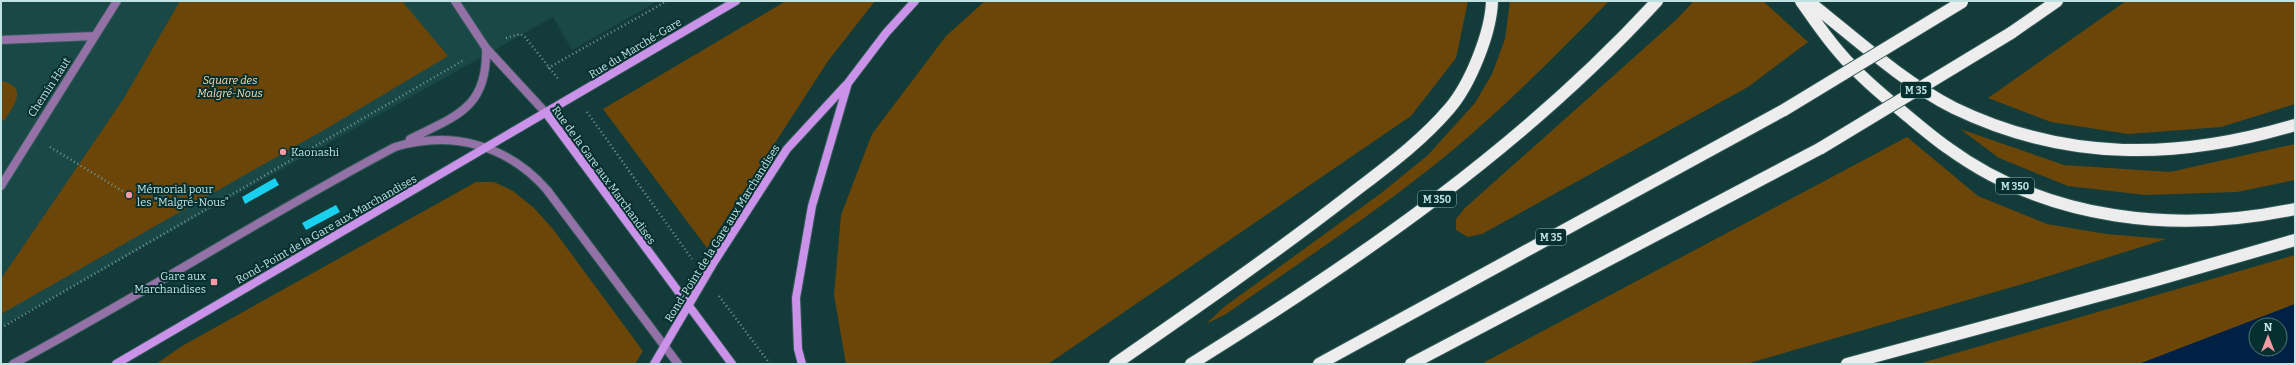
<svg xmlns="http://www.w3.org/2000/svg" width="2296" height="365" viewBox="0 0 2296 365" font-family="Bitter,serif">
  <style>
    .built { fill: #194847 }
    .green { fill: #6b4608 }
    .water { fill: #002046; fill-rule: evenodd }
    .building { fill: #19d0ee }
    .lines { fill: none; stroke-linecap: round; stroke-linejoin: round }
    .lane-casing { stroke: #325958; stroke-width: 10 }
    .street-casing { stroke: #325958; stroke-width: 10 }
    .secondary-casing { stroke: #325958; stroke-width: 10 }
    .highway-casing { stroke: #325958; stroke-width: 14 }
    .path { stroke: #729795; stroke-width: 2.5; stroke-dasharray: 1 3; stroke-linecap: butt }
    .lane { stroke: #9472a7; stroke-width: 8 }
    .street { stroke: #9472a7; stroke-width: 8 }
    .secondary { stroke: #ca93e9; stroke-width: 8 }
    .highway { stroke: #ededed; stroke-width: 12 }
    .highway-bridge-casing { stroke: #325958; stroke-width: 14; stroke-linecap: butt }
    .highway-bridge { stroke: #ededed; stroke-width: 12 }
    .poi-dot { fill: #f49aa4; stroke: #06302f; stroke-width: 1.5 }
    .labels { text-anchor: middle; stroke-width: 4; stroke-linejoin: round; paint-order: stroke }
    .shield { fill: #06302f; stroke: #88adac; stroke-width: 1 }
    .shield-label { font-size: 10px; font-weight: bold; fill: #c0e3e1 }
    .street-label { font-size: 11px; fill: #c0e3e1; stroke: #06302f }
    .park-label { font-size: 11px; font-style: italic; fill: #fddcb2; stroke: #06302f }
    .poi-label { font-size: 11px; fill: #c0e3e1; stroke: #06302f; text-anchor: start }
  </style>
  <rect width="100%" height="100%" fill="#133b3a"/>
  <!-- built -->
  <path class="built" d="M1 1H658L572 50 553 17 1 327Z"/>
  <!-- green -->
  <path class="green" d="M180 1H402L448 56 329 127 1 314V279L124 98Z
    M786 1H875L828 61 707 248 603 109Z
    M985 1H1468L1456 58 1411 116 1048 364H846L834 295 841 215 872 134 946 36Z
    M1510 1H1609C1559 52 1509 103 1454 149 1382 209 1303 260 1226 314L1206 324 1224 307 1380 194 1428 155 1475 103 1492 74 1505 39Z
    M1694 1H1763L1808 42 1748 87 1482 234 1468 237 1456 230V219L1465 208 1677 19Z
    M2126 1H2295V104L2221 127 2128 134 2051 122 1988 98Z
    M1 81C29 87 14 105 4 121L1 119Z
    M1960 129 2064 165 2170 172 2295 144V180L2237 192 2145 195 2068 186 1999 158Z
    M1907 137 1978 196 2047 224 2106 234 2166 239 2033 281 1746 364H1481Z
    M476 182H494L513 191 534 208 553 229 643 351 635 364H156L182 346Z
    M2295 255V304L2139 364H1918Z"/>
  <!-- water -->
  <path class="water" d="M2295 304V364H2139ZM2256 325H2280V349H2256Z"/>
  <!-- building -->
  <path class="building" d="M275 178 279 185 245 204 242 197Z
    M336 205 340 212 306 230 302 223Z"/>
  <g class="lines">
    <defs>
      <path id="lane" d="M1 40 94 36
        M410 139C456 116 488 108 486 48
        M1 186 117 1
        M13 364C142 295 266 215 395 147 452 130 508 145 547 190L678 364"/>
      <path id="street" d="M455 1 486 48 546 113"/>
      <path id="secondary" d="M546 113 732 364
        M116 364 736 1
        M654 364 714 262 787 149 846 85
        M802 364 798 349 796 298 812 206 848 83 886 33 915 1"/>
      <path id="highway" d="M1801 1C1813 18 1825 36 1839 52 1860 77 1885 97 1910 118 1922 128 1935 139 1948 148 2048 221 2177 234 2295 209
        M1808 1C1854 37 1901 81 1954 108 2066 162 2178 160 2295 125
        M2011 33 2057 1
        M1115 364C1193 310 1271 256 1346 198 1382 170 1419 144 1449 109 1470 85 1491 33 1492 1
        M1191 364C1359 260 1523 147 1657 1
        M1319 364 1784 110
        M1411 364 1821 148
        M1847 364 2153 281 2295 240"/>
    </defs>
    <!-- lane casing -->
    <use href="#lane" class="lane-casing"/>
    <!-- street casing -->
    <use href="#street" class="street-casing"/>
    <!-- secondary casing -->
    <use href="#secondary" class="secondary-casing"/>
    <!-- highway casing -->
    <use href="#highway" class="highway-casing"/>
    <!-- path -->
    <path class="path" d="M506 38 520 34 525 37 559 80
      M548 68 667 1
      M587 112 692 259
      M50 147 129 195
      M719 296 770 364
      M1 328 464 60"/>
    <!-- lane -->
    <use href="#lane" class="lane"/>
    <!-- street -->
    <use href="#street" class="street"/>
    <!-- secondary -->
    <use href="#secondary" class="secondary"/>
    <!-- highway -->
    <use href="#highway" class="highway"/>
    <defs>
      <path id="highway-bridge" d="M1784 110 1962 2
        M1821 148 2011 33"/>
    </defs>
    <!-- highway-bridge casing -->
    <use href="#highway-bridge" class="highway-bridge-casing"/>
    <!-- highway-bridge -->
    <use href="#highway-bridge" class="highway-bridge"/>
  </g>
  <!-- markers -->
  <g class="poi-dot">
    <circle cx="283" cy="152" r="4"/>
    <circle cx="129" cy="195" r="4"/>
    <rect x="210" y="278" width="8" height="8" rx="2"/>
  </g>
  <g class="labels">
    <!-- shield labels -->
    <g class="shield">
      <rect x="1901" y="82" width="30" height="16" rx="3"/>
      <rect x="1996" y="178" width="38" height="16" rx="3"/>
      <rect x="1418" y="191" width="38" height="16" rx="3"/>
      <rect x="1536" y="229" width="30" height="16" rx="3"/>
    </g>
    <g class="shield-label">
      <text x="1916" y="94">M 35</text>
      <text x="2015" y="190">M 350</text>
      <text x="1437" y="203">M 350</text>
      <text x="1551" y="241">M 35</text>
    </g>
    <!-- street labels -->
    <g class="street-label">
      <text transform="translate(635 48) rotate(-31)" y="4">Rue du Marché-Gare</text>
      <text transform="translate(49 87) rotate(-57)" y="4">Chemin Haut</text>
      <text transform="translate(604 175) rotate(54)" y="4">Rue de la Gare aux Marchandises</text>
      <text transform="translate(326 229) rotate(-30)" y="4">Rond-Point de la Gare aux Marchandises</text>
      <text transform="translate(722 233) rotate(-58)" y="4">Rond-Point de la Gare aux Marchandises</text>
    </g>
    <!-- park labels -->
    <g class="park-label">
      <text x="230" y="84">Square des<tspan x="230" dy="13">Malgré-Nous</tspan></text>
    </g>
    <!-- poi labels -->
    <g class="poi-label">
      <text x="291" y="156">Kaonashi</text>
      <text x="137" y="193">Mémorial pour<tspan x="137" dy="13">les "Malgré-Nous"</tspan></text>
      <text x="206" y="280" text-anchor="end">Gare aux<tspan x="206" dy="13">Marchandises</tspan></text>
    </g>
  </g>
  <!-- border -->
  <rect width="2296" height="365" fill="none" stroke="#c0e3e1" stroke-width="4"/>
  <!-- north arrow -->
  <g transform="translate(2268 337)"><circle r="19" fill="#06302f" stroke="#507876"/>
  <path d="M0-3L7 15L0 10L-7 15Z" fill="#f49aa4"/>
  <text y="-6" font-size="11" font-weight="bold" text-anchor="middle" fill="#c0e3e1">N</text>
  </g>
</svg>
